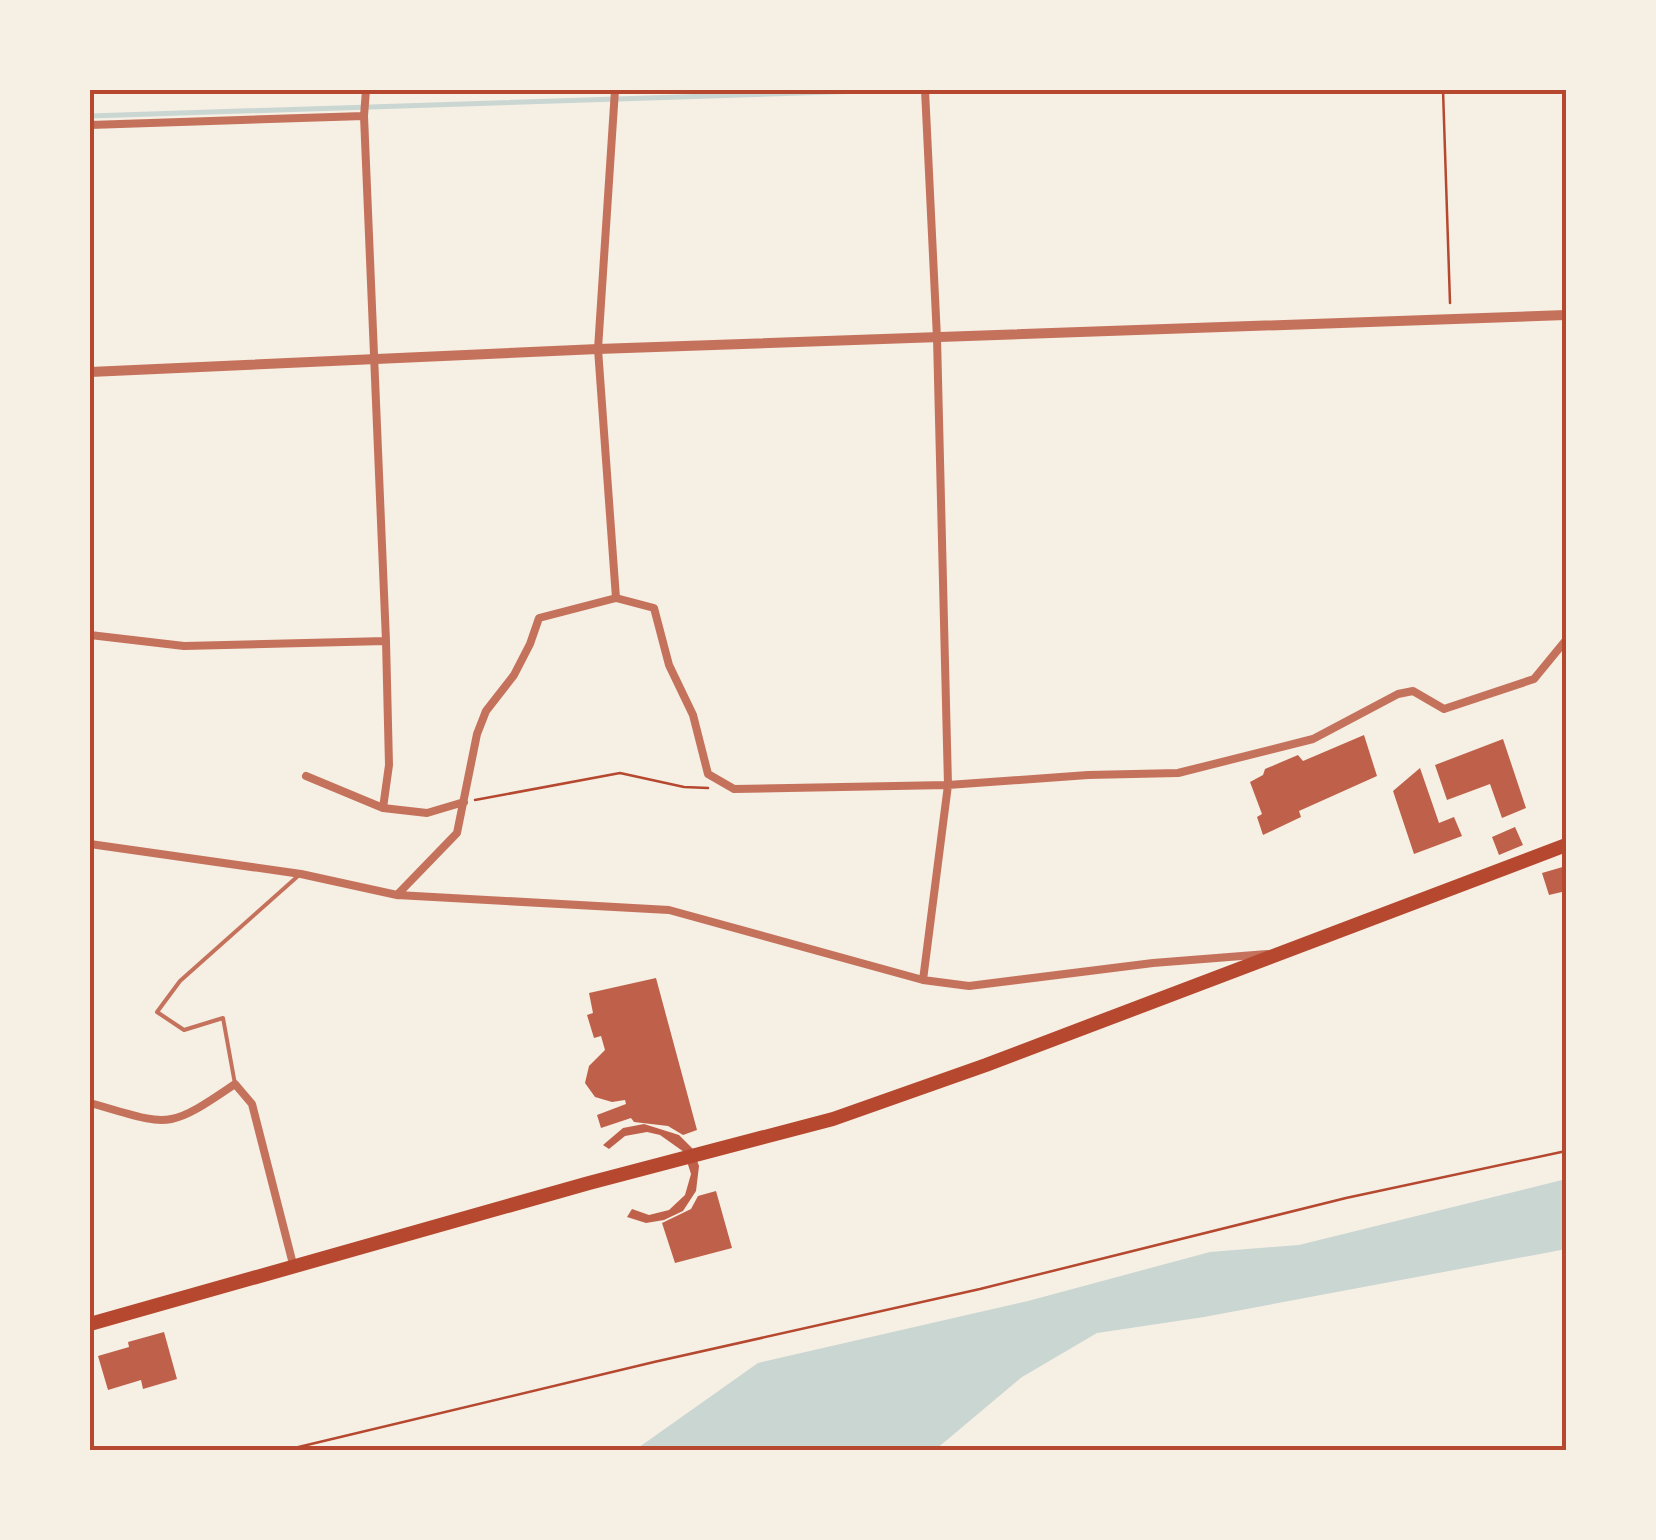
<svg xmlns="http://www.w3.org/2000/svg" width="1656" height="1540" viewBox="0 0 1656 1540" font-family="'Noto Sans',sans-serif">
  <style>
    .water { fill: #c9d6d2 }
    .lines { fill: none; stroke-linecap: round; stroke-linejoin: round }
    .stream { stroke: #c9d6d2; stroke-width: 5 }
    .building { fill: #bf614a }
    .path { stroke: #b5482f; stroke-width: 2.5 }
    .service { stroke: #c5725c; stroke-width: 4 }
    .minor { stroke: #c5725c; stroke-width: 8 }
    .tertiary { stroke: #c5725c; stroke-width: 10 }
    .trunk { stroke: #b5482f; stroke-width: 14 }
    .neatline { fill: none; stroke: #b5482f; stroke-width: 4 }
  </style>
  <rect width="100%" height="100%" fill="#f6efe4"/>
  <!-- water -->
  <path class="water" d="M1566 1179V1249L1204 1317 1097 1333 1022 1377 935 1450H635L758 1363 1028 1301 1210 1252 1299 1245Z"/>
  <g class="lines">
    <!-- stream -->
    <path class="stream" d="M90 116 892 90"/>
  </g>
  <!-- building -->
  <path class="building" d="M1364 735 1377 776 1299 811 1301 817 1263 835 1257 817 1262 814 1250 782 1263 775 1265 769 1298 755 1303 761Z
    M1503 739 1526 808 1502 818 1490 784 1447 800 1435 765Z
    M1420 768 1439 823 1454 817 1462 836 1414 854 1393 791Z
    M1515 827 1523 845 1499 855 1492 837Z
    M1566 866V891L1549 895 1542 873Z
    M656 978 697 1130 683 1135 668 1126 634 1122 631 1118 601 1128 597 1115 626 1104 625 1100 612 1102 595 1097 585 1083 589 1066 605 1050 601 1036 594 1038 587 1015 593 1013 589 993Z
    M644 1124 679 1135 693 1149 699 1166 696 1191 683 1211 664 1220 646 1223 627 1217 632 1209 649 1215 669 1210 685 1195 691 1174 684 1152 660 1135 647 1132 625 1136 609 1149 603 1145 623 1128Z
    M716 1191 732 1248 675 1263 662 1223 691 1209 698 1196Z
    M164 1332 177 1379 143 1389 141 1380 108 1390 98 1356 129 1347 128 1342Z"/>
  <g class="lines">
    <!-- path -->
    <path class="path" d="M1443 90 1450 303
      M475 800 620 773 684 787 708 788
      M286 1450 654 1362 980 1289 1346 1198 1566 1151"/>
    <!-- service -->
    <path class="service" d="M235 1084 223 1018 184 1030 157 1012 180 981 298 876"/>
    <!-- minor -->
    <path class="minor" d="M366 90 364 116 386 641 389 765 383 808
      M90 125 364 116
      M616 598 654 608 669 665 693 715 708 774 734 789 948 785 1088 775 1178 773 1313 739 1398 694 1413 691 1444 709 1534 679 1566 640
      M90 635 184 646 386 641
      M306 776 383 808 427 813 464 802
      M90 844 301 874 397 895 669 910 923 980 969 986 1153 963 1267 954
      M397 895 457 833 477 734 486 711 514 675 530 644 539 618 616 598 598 349 615 90
      M923 980 948 785 937 338 925 90
      M90 1103C169 1125 165 1132 235 1084L252 1104 294 1268"/>
    <!-- tertiary -->
    <path class="tertiary" d="M90 372 598 349 1566 315"/>
    <!-- trunk -->
    <path class="trunk" d="M90 1324 589 1183 833 1119 986 1065 1566 845"/>
  </g>
  <!-- border -->
  <rect width="1656" height="1540" fill="none" stroke="#f6efe4" stroke-width="185"/>
  <rect x="92" y="92" width="1472" height="1356" class="neatline"/>
</svg>
